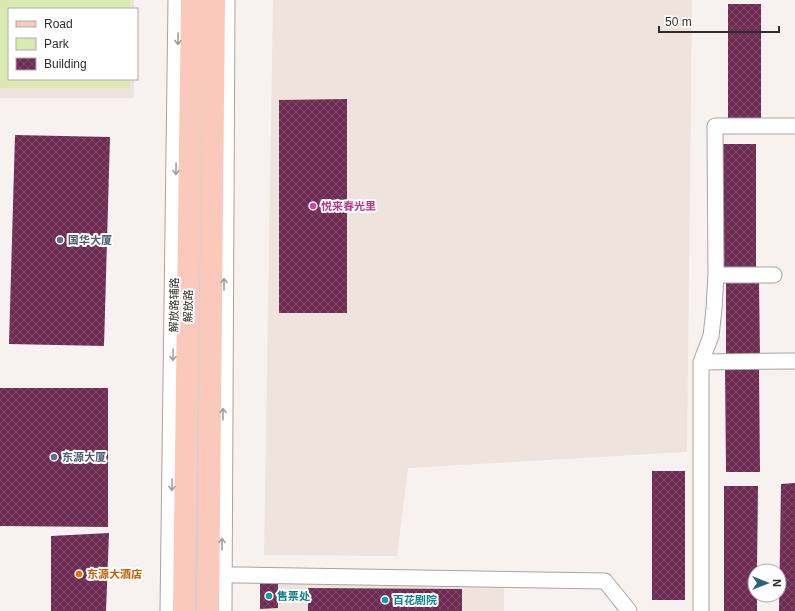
<svg xmlns="http://www.w3.org/2000/svg" width="795" height="611" viewBox="0 0 795 611" font-family="Helvetica,'Noto Sans SC',sans-serif">
  <style>
    .built { fill: #efe3dd }
    .green { fill: #dbe9b1 }
    .building { fill: url(#building-cross-hatch) }
    .lines { fill: none; stroke-linecap: round; stroke-linejoin: round }
    .minor-casing { stroke: #a8a4a2; stroke-width: 17 }
    .tertiary-casing { stroke: #a8a4a2; stroke-width: 21 }
    .primary-casing { stroke: #d1d1d1; stroke-width: 24 }
    .minor { stroke: #fff; stroke-width: 15 }
    .tertiary { stroke: #fff; stroke-width: 19 }
    .primary { stroke: #fac9bc; stroke-width: 22 }
    .oneway { stroke: #a1a0a0 }
    .hotel-dot { fill: #d1479c; stroke: #fff; stroke-width: 1.5 }
    .service-dot { fill: #5c6f8a; stroke: #fff; stroke-width: 1.5 }
    .food-dot { fill: #e8710a; stroke: #fff; stroke-width: 1.5 }
    .culture-dot { fill: #0f9aa8; stroke: #fff; stroke-width: 1.5 }
    .labels { text-anchor: middle; stroke-width: 4; stroke-linejoin: round; paint-order: stroke }
    .hotel-label { font-size: 11px; font-weight: bold; fill: #b23c85; stroke: #fff; text-anchor: start }
    .service-label { font-size: 11px; font-weight: bold; fill: #4e5e75; stroke: #fff; text-anchor: start }
    .street-label { font-size: 11px; fill: #2f2d2c; stroke: #fff }
    .food-label { font-size: 11px; font-weight: bold; fill: #c56008; stroke: #fff; text-anchor: start }
    .culture-label { font-size: 11px; font-weight: bold; fill: #0d838f; stroke: #fff; text-anchor: start }
  </style>
  <defs>
    <pattern id="building-cross-hatch" width="8" height="8" patternUnits="userSpaceOnUse"><rect width="8" height="8" fill="#6e2c53"/><path d="M0 0l8 8M0 8l8-8" fill="none" stroke="#7f4a69"/></pattern>
  </defs>
  <rect width="100%" height="100%" fill="#f7f2f0"/>
  <!-- built -->
  <path class="built" d="M0 0H134V9H9V79H134V98H0Z
    M273 0H692L687 452 408 468 397 556 264 555Z
    M260 583 504 584V611H260Z"/>
  <!-- green -->
  <path class="green" d="M0 0H130V9H9V79H130V88H0Z"/>
  <!-- building -->
  <path class="building" d="M728 4H761V133H728Z
    M347 99V313H279V100Z
    M15 135 110 137 104 346 9 344Z
    M723 144H756V272H723Z
    M726 281H759L760 360H726Z
    M725 368H759L760 472H726Z
    M0 388H108V527L0 526Z
    M652 471H685V600H652Z
    M795 483V611H779L781 484Z
    M724 486H758L757 571H755V595H757V611H724Z
    M109 533 106 611H51V536Z
    M260 583 278 584V608L260 609Z
    M308 588 462 589V611H308Z"/>
  <g class="lines">
    <defs>
      <path id="minor" d="M716 275H774
        M701 362 795 361
        M222 575H241L605 581 629 611
        M701 611V362L711 336 714 309 716 275 715 126H795"/>
      <path id="tertiary" d="M170 611 178 0
        M222 611 225 0"/>
      <path id="primary" d="M184 611 192 0
        M208 611 214 0"/>
    </defs>
    <!-- minor casing -->
    <use href="#minor" class="minor-casing"/>
    <!-- tertiary casing -->
    <use href="#tertiary" class="tertiary-casing"/>
    <!-- primary casing -->
    <use href="#primary" class="primary-casing"/>
    <!-- minor -->
    <use href="#minor" class="minor"/>
    <!-- tertiary -->
    <use href="#tertiary" class="tertiary"/>
    <!-- primary -->
    <use href="#primary" class="primary"/>
  </g>
  <!-- one-way arrows -->
  <defs><path id="oneway-shaft" d="M-6 0H5M1.5-3L5.5 0L1.5 3" fill="none" stroke-width="1.6" stroke-linecap="round" stroke-linejoin="round"/></defs>
  <g class="oneway">
    <use href="#oneway-shaft" transform="translate(178 39) rotate(91)"/>
    <use href="#oneway-shaft" transform="translate(176 169) rotate(91)"/>
    <use href="#oneway-shaft" transform="translate(224 284) rotate(-90)"/>
    <use href="#oneway-shaft" transform="translate(173 355) rotate(91)"/>
    <use href="#oneway-shaft" transform="translate(223 414) rotate(-90)"/>
    <use href="#oneway-shaft" transform="translate(172 485) rotate(91)"/>
    <use href="#oneway-shaft" transform="translate(222 544) rotate(-90)"/>
  </g>
  <!-- markers -->
  <circle class="hotel-dot" cx="313" cy="206" r="4"/>
  <g class="service-dot">
    <circle cx="60" cy="240" r="4"/>
    <circle cx="54" cy="457" r="4"/>
  </g>
  <circle class="food-dot" cx="79" cy="574" r="4"/>
  <g class="culture-dot">
    <circle cx="269" cy="596" r="4"/>
    <circle cx="385" cy="600" r="4"/>
  </g>
  <g class="labels">
    <!-- hotel labels -->
    <g class="hotel-label">
      <text x="321" y="210">悦来春光里</text>
    </g>
    <!-- service labels -->
    <g class="service-label">
      <text x="68" y="244">国华大厦</text>
      <text x="62" y="461">东源大厦</text>
    </g>
    <!-- street labels -->
    <g class="street-label">
      <text transform="translate(174 305) rotate(-89)" y="4">解放路辅路</text>
      <text transform="translate(188 306) rotate(-89)" y="4">解放路</text>
    </g>
    <!-- food labels -->
    <g class="food-label">
      <text x="87" y="578">东源大酒店</text>
    </g>
    <!-- culture labels -->
    <g class="culture-label">
      <text x="277" y="600">售票处</text>
      <text x="393" y="604">百花剧院</text>
    </g>
  </g>
  <!-- legend -->
  <rect x="8" y="8" width="130" height="72" fill="#ffffff" stroke="#acabab"/>
  <rect x="16" y="21" width="20" height="6" fill="#fac9bc" stroke="#acabab"/>
  <text x="44" y="28" font-size="12" fill="#2f2d2c">Road</text>
  <rect x="16" y="38" width="20" height="12" fill="#dbe9b1" stroke="#acabab"/>
  <text x="44" y="48" font-size="12" fill="#2f2d2c">Park</text>
  <rect x="16" y="58" width="20" height="12" fill="url(#building-cross-hatch)" stroke="#acabab"/>
  <text x="44" y="68" font-size="12" fill="#2f2d2c">Building</text>
  <!-- north arrow -->
  <g transform="translate(767 583) rotate(90)"><circle r="19" fill="#ffffff" stroke="#acabab"/>
  <path d="M0-3L7 15L0 10L-7 15Z" fill="#2e607d"/>
  <text y="-6" font-size="11" font-weight="bold" text-anchor="middle" fill="#2f2d2c">N</text>
  </g>
  <!-- scale -->
  <path d="M659 26v6h120v-6" fill="none" stroke="#2f2d2c" stroke-width="2"/>
  <text x="665" y="26" font-size="12" fill="#2f2d2c" stroke="#ffffff" stroke-width="3" paint-order="stroke">50 m</text>
</svg>
